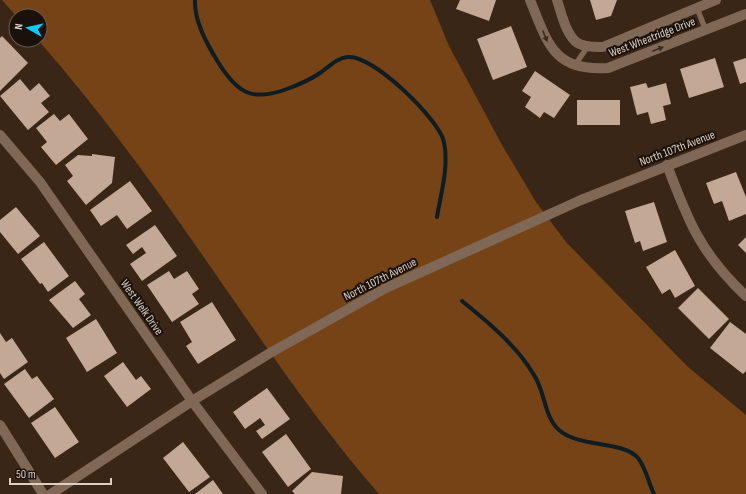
<svg xmlns="http://www.w3.org/2000/svg" width="746" height="494" viewBox="0 0 746 494" font-family="'Sofia Sans Condensed',sans-serif">
  <style>
    .green { fill: #754316 }
    .lines { fill: none; stroke-linecap: round; stroke-linejoin: round }
    .stream { stroke: #0d1d23; stroke-width: 4 }
    .building { fill: #c2a895 }
    .service { stroke: #806857; stroke-width: 5.5 }
    .minor { stroke: #806857; stroke-width: 10 }
    .tertiary { stroke: #806857; stroke-width: 10 }
    .oneway { fill: #392b21 }
    .labels { text-anchor: middle; stroke-width: 4; stroke-linejoin: round; paint-order: stroke }
    .street-label { font-size: 12px; fill: #ddcfc5; stroke: #1a110a }
  </style>
  <rect width="100%" height="100%" fill="#3a2616"/>
  <!-- green -->
  <path class="green" d="M2 0H430L449 46 502 145 536 202 566 242 688 367 746 415V494H379C311 416 255 330 196 246 147 175 95 105 38 40H40V16H16Z"/>
  <g class="lines">
    <!-- stream -->
    <path class="stream" d="M195 0C194 21 207 44 218 62 237 93 252 102 287 89 298 85 310 80 320 73 329 67 336 58 348 57 372 54 439 119 444 142 449 167 441 193 437 217
      M462 301C488 322 517 346 534 375 545 391 544 417 559 430 579 448 622 440 638 458 646 468 648 482 654 494"/>
  </g>
  <!-- building -->
  <path class="building" d="M460 0H496L489 21 456 9Z
    M590 0H617L611 16 596 20Z
    M511 26 527 67 493 80 477 39Z
    M2 36 28 63 0 91V38Z
    M715 58 724 87 689 98 680 69Z
    M746 58V82L740 84 733 62Z
    M535 71 570 95 554 118 544 112 540 118 525 107 531 97 522 91Z
    M20 79 30 91 39 83 50 96 41 103 49 112 28 130 0 96Z
    M646 83 648 88 666 83 671 104 663 106 666 120 651 124 648 112 637 115 630 87Z
    M577 100H620V125H577Z
    M54 114 60 121 69 114 88 139 56 165 41 147 47 142 36 128Z
    M92 154 115 157 112 183 86 205 67 181 73 176 65 165 78 155 92 156Z
    M736 172 746 197V214L729 221 722 201 714 204 706 183Z
    M130 181 152 211 127 229 117 215 101 226 90 210Z
    M654 202 667 242 643 251 640 241 635 243 625 211Z
    M16 207 40 236 18 254 0 232V220Z
    M155 225 177 256 142 281 130 264 146 253 142 247 133 254 126 245Z
    M746 237V253L738 245Z
    M44 242 69 276 48 292 42 283 40 284 21 259Z
    M675 250 695 286 675 298 670 289 662 294 646 267Z
    M169 271 174 279 187 271 199 289 192 294 199 304 172 322 147 285Z
    M75 281 85 294 79 299 91 315 73 328 49 300Z
    M698 288 729 319 709 339 678 308Z
    M212 302 236 340 198 364 186 346 192 342 180 322Z
    M96 319 117 353 87 372 66 338Z
    M730 322 746 334V371L743 374 710 348Z
    M0 333 6 342 12 338 28 362 4 379 0 373Z
    M123 362 136 380 141 376 151 389 127 407 104 376Z
    M25 369 32 379 37 376 54 399 29 418 4 384Z
    M267 388 290 419 262 439 256 431 265 425 260 418 245 429 233 412Z
    M55 407 79 442 55 458 31 423Z
    M286 434 311 469 288 487 262 452Z
    M183 442 210 477 189 492 163 458Z
    M312 472 343 476 341 494H295L292 491Z
    M213 480 223 494H195Z"/>
  <g class="lines">
    <!-- service -->
    <path class="service" d="M697 8 706 31
      M575 65 588 46"/>
    <!-- minor -->
    <path class="minor" d="M530 0C548 43 553 72 608 68L746 14
      M557 0C561 12 565 31 575 41 581 47 595 47 603 47L716 0
      M0 135 40 182 192 401 262 494
      M667 165C688 221 701 254 746 296
      M0 425 43 494"/>
    <!-- tertiary -->
    <path class="tertiary" d="M51 494 192 401 270 353 386 288 581 200 746 135"/>
  </g>
  <!-- one-way arrows -->
  <defs><path id="oneway-solid" d="M-6-.8H1V-3.2L6.5 0L1 3.2V.8H-6Z"/></defs>
  <g class="oneway">
    <use href="#oneway-solid" transform="translate(545 36) rotate(68)"/>
    <use href="#oneway-solid" transform="translate(658 49) rotate(-21)"/>
  </g>
  <g class="labels">
    <!-- street labels -->
    <g class="street-label">
      <text transform="translate(652 37) rotate(-21)" y="4">West Wheatridge Drive</text>
      <text transform="translate(677 148) rotate(-21)" y="4">North 107th Avenue</text>
      <text transform="translate(380 279) rotate(-27)" y="4">North 107th Avenue</text>
      <text transform="translate(142 307) rotate(55)" y="4">West Welk Drive</text>
    </g>
  </g>
  <!-- north arrow -->
  <g transform="translate(28 28) rotate(278)"><circle r="19" fill="#1a110a" stroke="#685d55"/>
  <path d="M0-3L7 15L0 10L-7 15Z" fill="#0ecafa"/>
  <text y="-6" font-size="11" font-weight="bold" text-anchor="middle" fill="#ddcfc5">N</text>
  </g>
  <!-- scale -->
  <path d="M10 478v6h101v-6" fill="none" stroke="#ddcfc5" stroke-width="2"/>
  <text x="16" y="478" font-size="12" fill="#ddcfc5" stroke="#1a110a" stroke-width="3" paint-order="stroke">50 m</text>
</svg>
